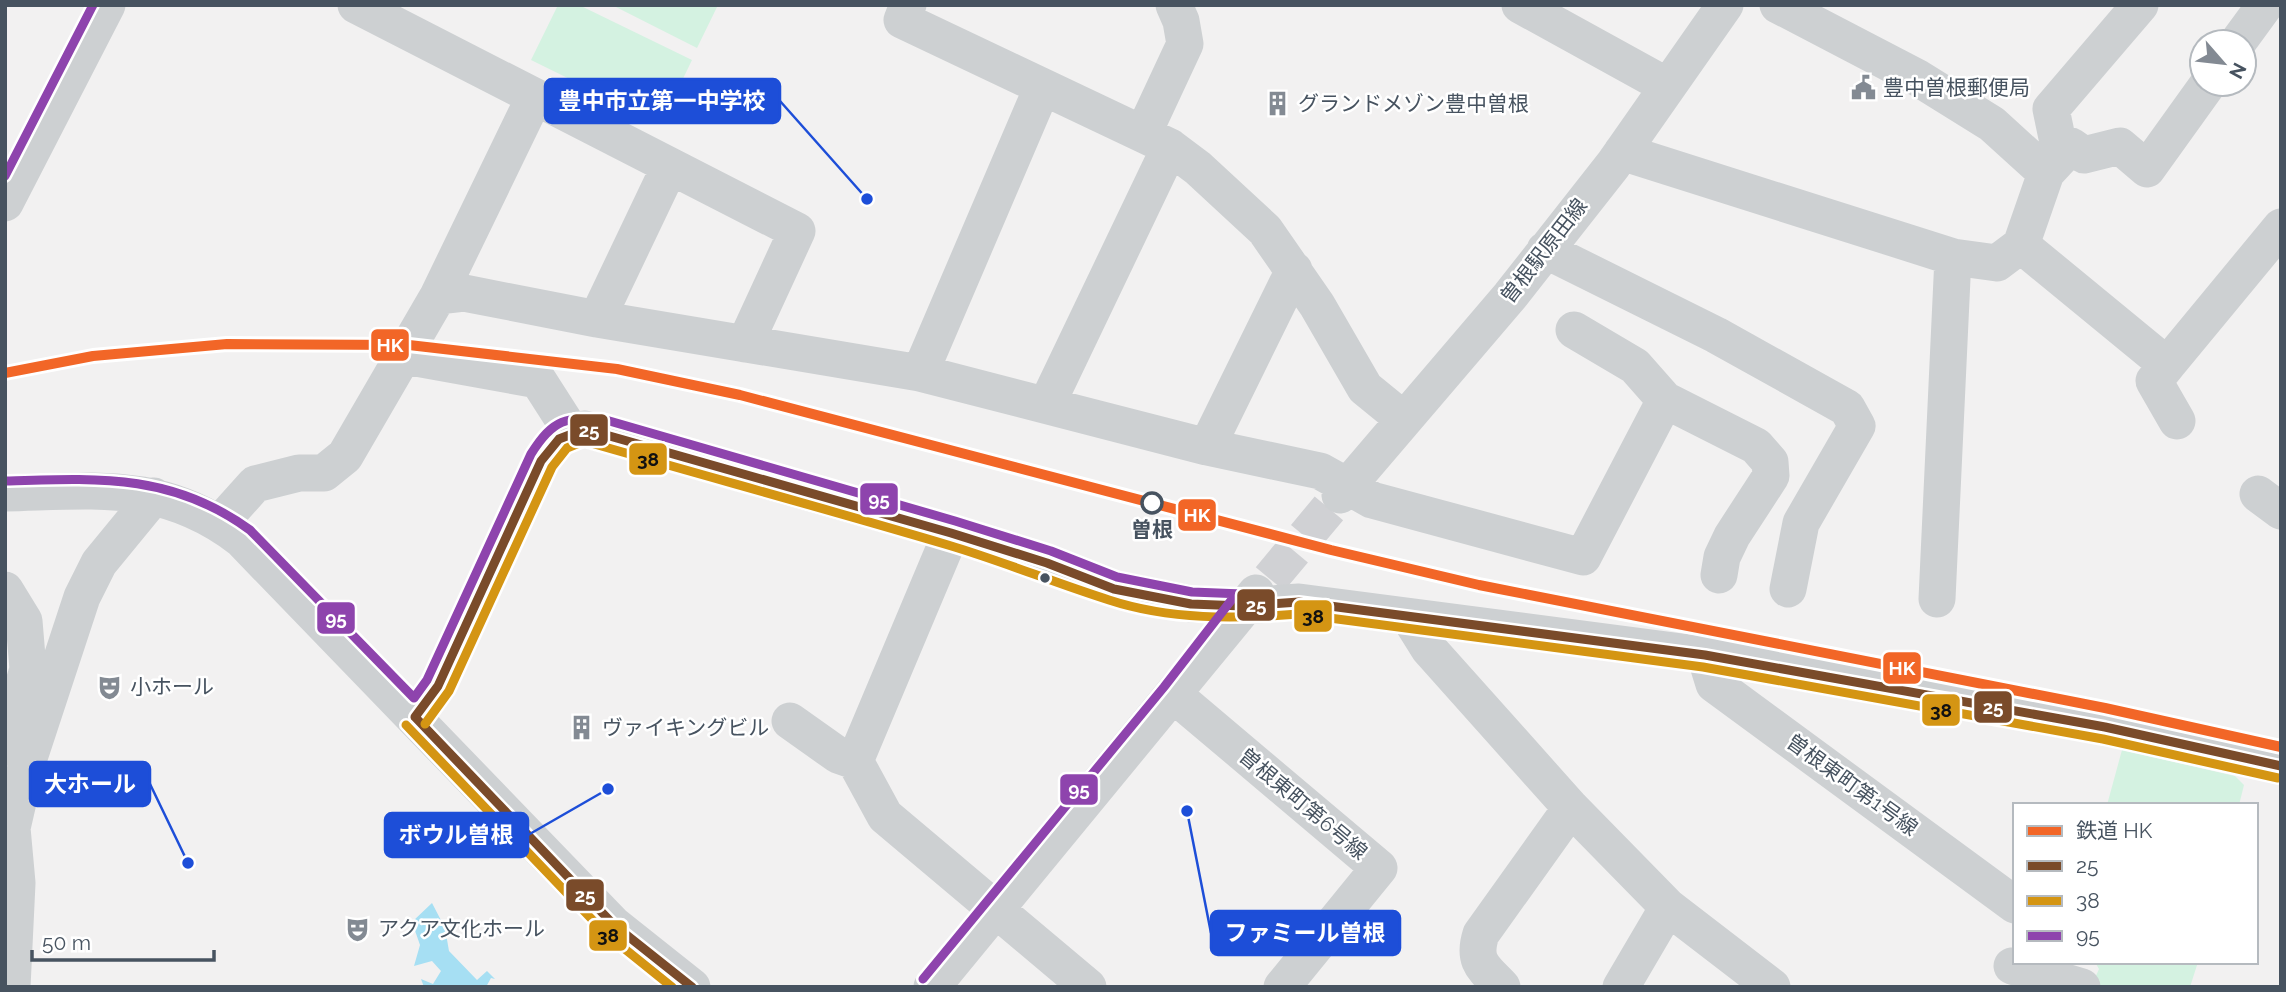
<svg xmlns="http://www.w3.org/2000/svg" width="2286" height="992" viewBox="0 0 2286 992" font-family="Raleway,'Noto Sans JP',sans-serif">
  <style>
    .green { fill: #d4f2e1 }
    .water { fill: #a6dff3 }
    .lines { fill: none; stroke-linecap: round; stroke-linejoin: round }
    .minor-tunnel { stroke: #d0d1d4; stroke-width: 37; stroke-dasharray: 37 18; stroke-linecap: butt }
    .minor { stroke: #cdd0d2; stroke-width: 37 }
    .bus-1-casing { stroke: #fff; stroke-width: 14 }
    .bus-2-casing { stroke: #fff; stroke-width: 14 }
    .bus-3-casing { stroke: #fff; stroke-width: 14 }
    .bus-1 { stroke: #7a4b2a; stroke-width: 9 }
    .bus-2 { stroke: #d49513; stroke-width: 9 }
    .bus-3 { stroke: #8e44ad; stroke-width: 9 }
    .rail-1-casing { stroke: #fff; stroke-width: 16 }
    .rail-1 { stroke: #f26627; stroke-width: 10 }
    .stop-dot { fill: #fff; stroke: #475360; stroke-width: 3.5 }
    .bus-dot { fill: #475360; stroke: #fff; stroke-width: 2.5 }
    .labels { text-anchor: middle; stroke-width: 5; stroke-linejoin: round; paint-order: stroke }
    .poi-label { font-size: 21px; fill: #475360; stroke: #fff; text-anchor: start }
    .street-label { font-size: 21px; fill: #475360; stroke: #fff }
    .stop-label { font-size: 21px; font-weight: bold; fill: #475360; stroke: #fff }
    .leader { fill: none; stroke: #1d4ed8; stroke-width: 2.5 }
    .callout-dot { fill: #1d4ed8; stroke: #fff; stroke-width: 2.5 }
    .callout { fill: #1d4ed8; stroke: #1d4ed8; stroke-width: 2.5 }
    .callout-label { font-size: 23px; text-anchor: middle; font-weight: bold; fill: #fff }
    .line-badge { stroke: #fff; stroke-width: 2.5 }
    .badge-label { font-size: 19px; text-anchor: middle; font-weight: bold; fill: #fff }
    .pale-badge-label { font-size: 19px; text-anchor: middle; font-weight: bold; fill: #111 }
  </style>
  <rect width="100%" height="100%" fill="#f2f1f1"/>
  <!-- green -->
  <path class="green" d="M558 5H579L692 60 661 124 531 60Z
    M612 5H718L697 48Z
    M2122 750 2235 776 2244 785 2239 805H2107Z
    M2095 962H2198L2190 987H2091L2099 969Z"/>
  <!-- water -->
  <path class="water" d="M432 903 445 928 449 951 477 980 487 971 495 979 491 978 486 987H424L421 979 433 984 441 971 432 961 414 966 420 945 412 922Z"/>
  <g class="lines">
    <!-- minor-tunnel -->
    <path class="minor-tunnel" d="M1270 579 1340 495"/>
    <!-- minor -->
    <path class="minor" d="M356 5 797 231 745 344
      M908 5 902 20 1170 147 1198 168 1265 230 1317 305 1365 388 1403 419
      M1520 5 1667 86
      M1778 5 1918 78 1992 124 2046 173 2021 245 1997 263 1953 257
      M2238 42 2265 5
      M1143 134 1185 44 1181 21 1174 5
      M1622 152 1953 257 1937 599
      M2061 157 2051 109 2140 5
      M2046 173 2071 146 2084 155 2120 146 2147 169 2208 84
      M5 203 107 5
      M2021 245 2167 365 2281 227
      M1545 250 1716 335 1847 408 1857 426 1801 523 1788 589
      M438 296 464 293 597 319 920 373 1207 447 1320 471 1372 500 1583 557 1665 400
      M597 319 669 168
      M1574 330 1635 366 1665 400 1756 446 1770 462 1771 476 1732 536 1722 557 1719 575
      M405 356 538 380 570 430
      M2167 365 2154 381 2177 421
      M920 373 1042 88
      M1047 404 1170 147
      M1207 447 1294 270
      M5 493C96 491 164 480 241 539L614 925 692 987
      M2258 494 2281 511
      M1340 495 1510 296 1613 165 1725 5
      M220 523 255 484 299 473H324L345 456 438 296 534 98
      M951 533 855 761 885 816 1088 987
      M5 590 24 621 28 669 5 747
      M1409 617 1429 649 1571 808 1668 907 1772 987
      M1705 655 1714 684 2015 905
      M1174 695 1379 868 1282 987
      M415 717 438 686 541 461C553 443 562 430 585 429L951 533 1047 563 1114 589 1191 604 1243 606 1299 602 1705 655 2105 727 2281 766
      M790 721 838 755 855 761
      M6 861 17 883 12 987
      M17 883 12 828 26 767 82 597 99 563 154 496
      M2012 966 2082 987
      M932 987 1256 593
      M1502 987C1484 968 1472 962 1481 934L1571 808
      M1621 987 1668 907"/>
    <defs>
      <path id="bus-1" d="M415 717 438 686 541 461 559 439 585 429 951 533 1047 563 1114 589 1191 604 1243 606 1299 602 1705 655 2105 727 2281 766
        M415 717 614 925 692 987"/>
      <path id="bus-2" d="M425 724 449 691 552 467 567 448 584 441C705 476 827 509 948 545 1002 561 1055 583 1109 600 1170 620 1235 619 1299 614L1703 667 2103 739 2278 778
        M406 725 605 933 672 987"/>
      <path id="bus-3" d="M5 176 93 5
        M5 481C97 478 172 473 250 530L414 698 427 680 531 454C553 419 566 416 606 420L955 521 1051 551 1117 577 1192 592 1243 594
        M923 979 1164 687 1233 598"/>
    </defs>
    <!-- bus-1 casing -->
    <use href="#bus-1" class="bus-1-casing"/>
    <!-- bus-2 casing -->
    <use href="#bus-2" class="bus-2-casing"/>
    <!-- bus-3 casing -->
    <use href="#bus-3" class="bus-3-casing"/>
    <!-- bus-1 -->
    <use href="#bus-1" class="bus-1"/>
    <!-- bus-2 -->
    <use href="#bus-2" class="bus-2"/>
    <!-- bus-3 -->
    <use href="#bus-3" class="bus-3"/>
    <defs>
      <path id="rail-1" d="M5 373 93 356 227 344 409 345 617 369 740 395 1331 550 1479 585 2105 708 2281 747"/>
    </defs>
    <!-- rail-1 casing -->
    <use href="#rail-1" class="rail-1-casing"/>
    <!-- rail-1 -->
    <use href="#rail-1" class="rail-1"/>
  </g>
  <!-- icons -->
  <defs>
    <symbol id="civic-bare" viewBox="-9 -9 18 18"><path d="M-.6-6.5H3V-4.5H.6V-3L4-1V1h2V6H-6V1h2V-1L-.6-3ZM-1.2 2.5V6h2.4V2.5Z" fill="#838a93" stroke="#fff" stroke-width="2.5" paint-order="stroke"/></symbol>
    <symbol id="building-bare" viewBox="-9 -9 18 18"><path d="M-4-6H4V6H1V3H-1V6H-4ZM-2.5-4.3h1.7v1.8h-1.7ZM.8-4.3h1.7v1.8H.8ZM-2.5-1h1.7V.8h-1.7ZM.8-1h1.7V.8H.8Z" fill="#838a93" stroke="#fff" stroke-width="2.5" paint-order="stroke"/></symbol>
    <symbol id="theatre-bare" viewBox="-9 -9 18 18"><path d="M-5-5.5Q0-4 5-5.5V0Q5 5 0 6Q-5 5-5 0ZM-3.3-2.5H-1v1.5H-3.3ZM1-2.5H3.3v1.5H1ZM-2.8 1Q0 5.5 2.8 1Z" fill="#838a93" stroke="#fff" stroke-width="2.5" paint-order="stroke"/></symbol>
  </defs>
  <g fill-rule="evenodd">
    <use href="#civic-bare" x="1846" y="70" width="35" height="35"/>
    <use href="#building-bare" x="1260" y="86" width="35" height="35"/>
    <use href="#theatre-bare" x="92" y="670" width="35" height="35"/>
    <use href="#building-bare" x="564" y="710" width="35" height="35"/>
    <use href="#theatre-bare" x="340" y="912" width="35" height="35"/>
  </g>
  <!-- markers -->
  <circle class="stop-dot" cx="1152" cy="503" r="10"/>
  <circle class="bus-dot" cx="1045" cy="578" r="6"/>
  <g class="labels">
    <!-- poi labels -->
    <g class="poi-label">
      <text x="1883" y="95">豊中曽根郵便局</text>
      <text x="1298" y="111">グランドメゾン豊中曽根</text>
      <text x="130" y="694">小ホール</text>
      <text x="602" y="735">ヴァイキングビル</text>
      <text x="378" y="936">アクア文化ホール</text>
    </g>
    <!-- street labels -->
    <g class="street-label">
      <text transform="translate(1544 251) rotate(-52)" y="7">曽根駅原田線</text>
      <text transform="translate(1852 785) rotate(36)" y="7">曽根東町第1号線</text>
      <text transform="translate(1303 804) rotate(40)" y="7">曽根東町第6号線</text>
    </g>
    <!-- stop labels -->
    <g class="stop-label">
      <text x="1152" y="537">曽根</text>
    </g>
  </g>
  <!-- callouts -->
  <path class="leader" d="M867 199L780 101M188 863L150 784M608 789L528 835M1187 811L1211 933"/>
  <g class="callout-dot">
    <circle cx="867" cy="199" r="7"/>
    <circle cx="188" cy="863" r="7"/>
    <circle cx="608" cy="789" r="7"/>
    <circle cx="1187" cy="811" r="7"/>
  </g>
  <g class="callout">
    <rect x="545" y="79" width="235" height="44" rx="7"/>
    <rect x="30" y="762" width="120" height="44" rx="7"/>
    <rect x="385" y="813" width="143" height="44" rx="7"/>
    <rect x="1211" y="911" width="189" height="44" rx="7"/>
  </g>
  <g class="callout-label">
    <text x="662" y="109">豊中市立第一中学校</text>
    <text x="90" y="792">大ホール</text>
    <text x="456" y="843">ボウル曽根</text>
    <text x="1305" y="941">ファミール曽根</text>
  </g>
  <g class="line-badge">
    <rect x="370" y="328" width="40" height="34" rx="7" fill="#f26627"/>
    <rect x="569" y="413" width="40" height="34" rx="7" fill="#7a4b2a"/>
    <rect x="628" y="442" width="40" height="34" rx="7" fill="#d49513"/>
    <rect x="859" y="482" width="40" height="34" rx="7" fill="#8e44ad"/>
    <rect x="1177" y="498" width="40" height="34" rx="7" fill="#f26627"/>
    <rect x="1236" y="588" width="40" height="34" rx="7" fill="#7a4b2a"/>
    <rect x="1293" y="599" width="40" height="34" rx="7" fill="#d49513"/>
    <rect x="316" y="601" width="40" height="34" rx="7" fill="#8e44ad"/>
    <rect x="1882" y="651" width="40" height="34" rx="7" fill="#f26627"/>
    <rect x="1973" y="690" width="40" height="34" rx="7" fill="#7a4b2a"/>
    <rect x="1921" y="693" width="40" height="34" rx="7" fill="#d49513"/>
    <rect x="1059" y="773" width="40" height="33" rx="7" fill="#8e44ad"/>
    <rect x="565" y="878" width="40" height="34" rx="7" fill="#7a4b2a"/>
    <rect x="588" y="919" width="40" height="33" rx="7" fill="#d49513"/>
  </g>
  <g class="badge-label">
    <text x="390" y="352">HK</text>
    <text x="589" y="437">25</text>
    <text x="879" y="506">95</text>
    <text x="1197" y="522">HK</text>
    <text x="1256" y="612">25</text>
    <text x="336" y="625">95</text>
    <text x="1902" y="675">HK</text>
    <text x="1993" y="714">25</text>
    <text x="1079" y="796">95</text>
    <text x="585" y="902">25</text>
  </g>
  <g class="pale-badge-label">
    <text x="648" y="466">38</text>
    <text x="1313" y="623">38</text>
    <text x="1941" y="717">38</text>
    <text x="608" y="942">38</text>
  </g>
  <!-- border -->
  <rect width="2286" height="992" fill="none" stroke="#475360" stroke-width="14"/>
  <!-- legend -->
  <rect x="2013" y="803" width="245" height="161" fill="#ffffff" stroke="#b5babf" stroke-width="2"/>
  <rect x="2027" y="826" width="35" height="10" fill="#f26627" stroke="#b5babf" stroke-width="2"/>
  <text x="2076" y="838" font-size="21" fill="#475360">鉄道 HK</text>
  <rect x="2027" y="861" width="35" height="10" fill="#7a4b2a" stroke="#b5babf" stroke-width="2"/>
  <text x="2076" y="873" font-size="21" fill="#475360">25</text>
  <rect x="2027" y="896" width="35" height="10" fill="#d49513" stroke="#b5babf" stroke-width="2"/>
  <text x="2076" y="908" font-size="21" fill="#475360">38</text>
  <rect x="2027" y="931" width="35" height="10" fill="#8e44ad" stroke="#b5babf" stroke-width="2"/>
  <text x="2076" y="943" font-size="21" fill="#475360">95</text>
  <!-- north arrow -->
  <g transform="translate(2223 63) rotate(118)"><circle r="33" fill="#ffffff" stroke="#b5babf" stroke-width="2"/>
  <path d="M0-5L12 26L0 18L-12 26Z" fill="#838a93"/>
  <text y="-10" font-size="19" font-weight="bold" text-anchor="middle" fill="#475360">N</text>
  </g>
  <!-- scale -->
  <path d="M32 950v10h182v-10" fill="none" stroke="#475360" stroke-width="3.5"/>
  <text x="42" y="950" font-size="21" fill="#475360" stroke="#ffffff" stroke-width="5" paint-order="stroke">50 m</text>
</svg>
